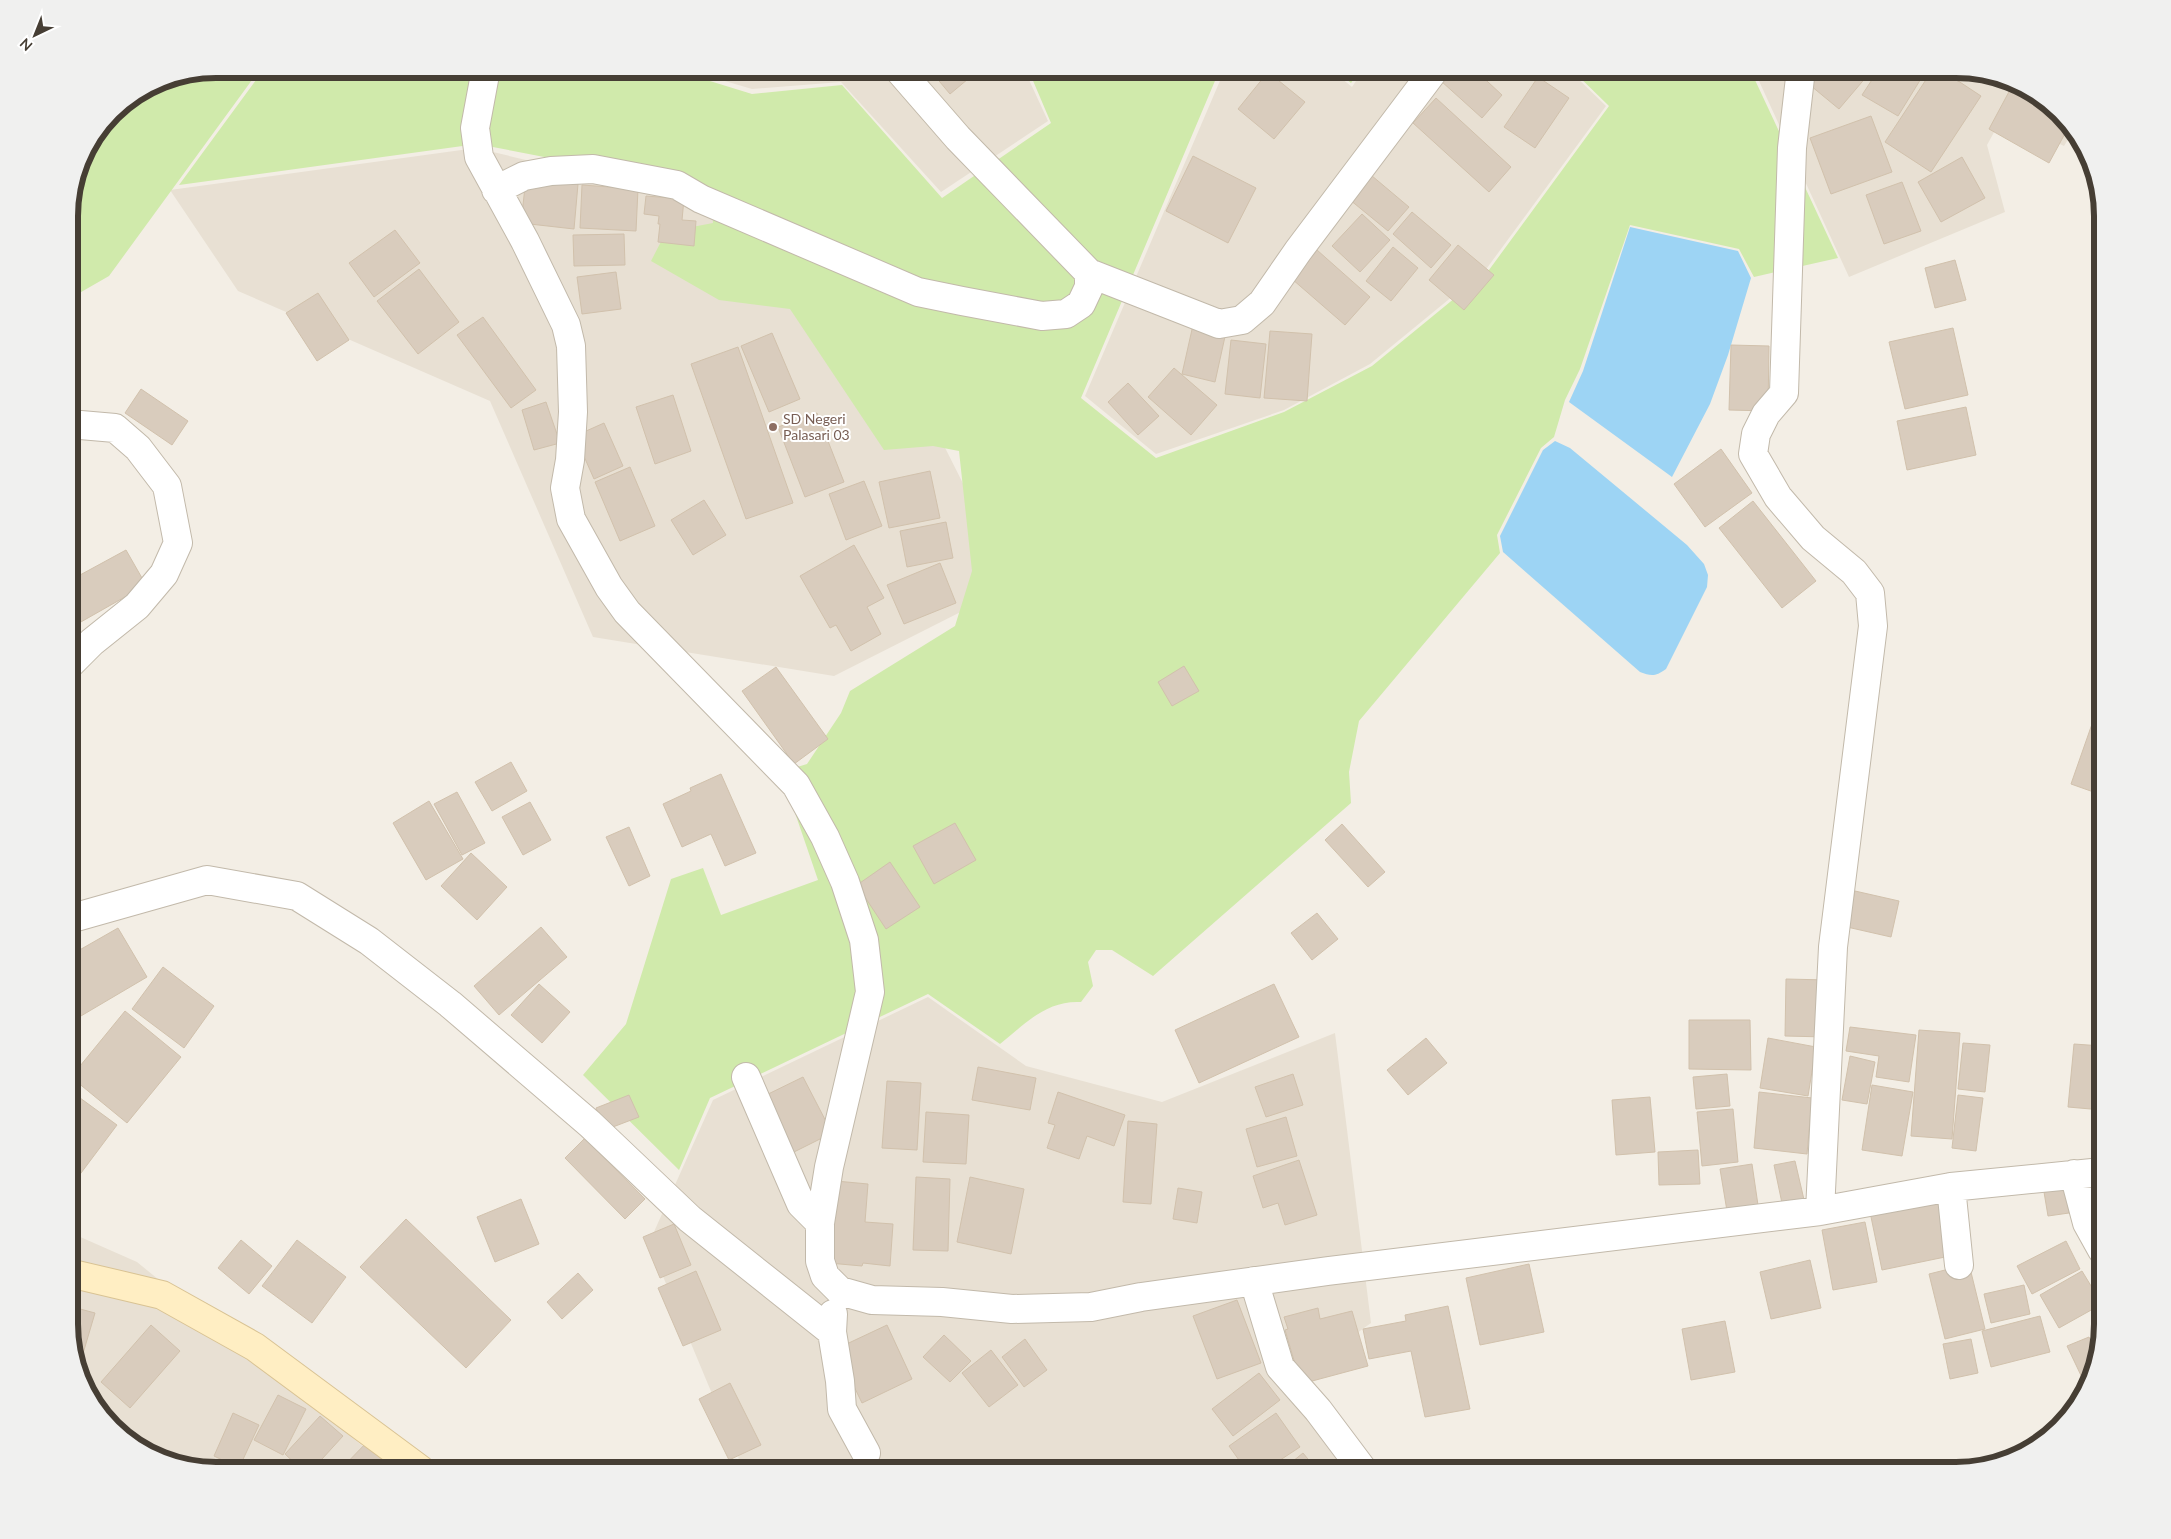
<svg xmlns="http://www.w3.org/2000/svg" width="2171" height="1539" viewBox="0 0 2171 1539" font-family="Lato,sans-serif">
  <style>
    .residential { fill: #e8e0d3 }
    .green { fill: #d0eaab }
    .water { fill: #9dd4f4 }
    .building { fill: #d9ccbd; stroke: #d1c1ac }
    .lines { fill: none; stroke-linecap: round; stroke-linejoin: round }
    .street-casing { stroke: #c2b9aa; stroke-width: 30 }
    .secondary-casing { stroke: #d9c394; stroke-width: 30 }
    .street { stroke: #fff; stroke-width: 28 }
    .secondary { stroke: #ffeec3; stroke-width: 28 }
    .education-dot { fill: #8d6e63; stroke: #fff; stroke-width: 2 }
    .labels { text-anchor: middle; stroke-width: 4; stroke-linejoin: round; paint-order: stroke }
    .education-label { font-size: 14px; fill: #785e54; stroke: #fff; text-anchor: start }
    .rim { fill: none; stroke: #463e34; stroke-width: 6 }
  </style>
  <rect width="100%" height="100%" fill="#f3eee5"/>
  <!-- residential -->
  <path class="residential" d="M684 69H1024L1048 121 941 192 841 82 752 89Z
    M1225 69H1330L1352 87 1364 69H1568L1606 106 1487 268 1370 364 1284 410 1156 454 1085 396Z
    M1767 69H1955L2002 76 2044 99 2072 133 2064 146 2003 116 1987 145 2005 212 1849 277 1759 81Z
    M476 148 723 207 909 376 1014 585 834 676 593 637 490 401 238 291 170 190Z
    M928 997 1026 1066 1162 1102 1335 1033 1371 1323 1303 1372 1375 1470H741L738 1456 649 1243 713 1100Z
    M69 1232 137 1262 392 1470H216L168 1462 127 1440 88 1396 69 1332Z"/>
  <!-- green -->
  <path class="green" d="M216 69H260L109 276 69 299V207L84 151 112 112 160 80Z
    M264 69H671L752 94 842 85 942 198 1051 123 1028 69H1220L1081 398 1156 458 1284 412 1372 366 1489 270 1609 106 1571 69H1763L1755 80 1838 258 1754 277 1739 249 1630 225 1580 369 1565 400 1554 437 1541 448 1497 535 1500 553 1359 721 1349 772 1351 803 1153 976 1112 950H1096L1088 962 1093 986 1081 1002C1046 1000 1025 1024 1000 1044L928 994 710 1098 679 1170 583 1075 626 1024 671 879 703 868 721 915 818 880 781 772 807 764 841 713 850 691 955 626 972 571 959 451 933 446 884 450 790 309 719 300 651 261 666 232 713 223 710 189 477 144 179 185Z
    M1334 69H1361L1351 83Z"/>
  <!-- water -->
  <path class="water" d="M1630 227 1738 251 1751 278 1728 355 1710 404 1672 477 1569 402 1583 371Z
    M1555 441 1570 448 1687 545 1704 564 1708 575 1707 587 1666 669C1655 677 1651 676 1640 672L1503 552 1500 536 1543 450Z"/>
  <!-- building -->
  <path class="building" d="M929 69H980L950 94Z
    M1452 69H1474L1502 95 1482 118 1441 81Z
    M1495 69H1513L1501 77Z
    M1815 69H1873L1839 109 1805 81Z
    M1879 69H1927L1898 116 1862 95Z
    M1933 69H1940L1981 96 1931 172 1885 142Z
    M1268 72 1305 102 1274 139 1238 109Z
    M1538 77 1569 98 1535 148 1504 127Z
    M2011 88 2055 112 2068 128 2049 163 1989 129Z
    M1436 98 1511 167 1489 192 1413 123Z
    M1871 116 1892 172 1831 194 1810 138Z
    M1193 156 1256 188 1228 243 1166 211Z
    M1962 157 1985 198 1941 222 1918 182Z
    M1365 170 1409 207 1388 231 1344 195Z
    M526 178 578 184 574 229 521 223Z
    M1902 182 1921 231 1884 244 1866 195Z
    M582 185 638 189 636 231 580 228Z
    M646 196 684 199 682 220 696 221 694 246 658 242 660 224H658L659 216 644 214Z
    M1412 212 1451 245 1431 268 1393 234Z
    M1362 214 1390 240 1360 272 1332 246Z
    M395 230 420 263 374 297 349 263Z
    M624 234 625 265 574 266 573 235Z
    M1458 245 1494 275 1464 310 1429 280Z
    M1393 247 1418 268 1391 301 1366 281Z
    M1317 250 1370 297 1345 325 1292 279Z
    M1955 260 1966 300 1935 308 1925 268Z
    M419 269 459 322 418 354 377 301Z
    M616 272 621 309 582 314 577 277Z
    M318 293 349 340 317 361 286 313Z
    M483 317 536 390 511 408 457 335Z
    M1193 325 1226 332 1215 382 1182 374Z
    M1953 328 1968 395 1905 409 1889 342Z
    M1270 331 1312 334 1307 401 1264 398Z
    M772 333 800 399 769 412 741 346Z
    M1231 340 1266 344 1260 398 1225 394Z
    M1731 345 1769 346 1768 411 1729 410Z
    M738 347 793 503 746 519 691 364Z
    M1174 368 1217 405 1191 435 1148 397Z
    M1128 383 1159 416 1138 435 1108 402Z
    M141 389 188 421 172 445 125 413Z
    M673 395 691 451 655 464 636 407Z
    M546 402 560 443 534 450 522 410Z
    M1966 407 1976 455 1907 470 1897 421Z
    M817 413 844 482 805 497 778 427Z
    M604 423 623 466 594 479 575 436Z
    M1721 449 1752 493 1705 527 1674 484Z
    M630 467 655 526 620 541 595 482Z
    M930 471 940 518 889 528 879 482Z
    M864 481 882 526 846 540 829 494Z
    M704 500 726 535 693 555 671 520Z
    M1753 501 1816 581 1782 608 1719 528Z
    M946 522 953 558 907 567 900 531Z
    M854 545 884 598 867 607 881 634 851 651 836 625 830 628 800 576Z
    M126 550 146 585 72 627 69 622V581Z
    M940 563 956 603 904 624 887 585Z
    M1184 666 1199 691 1172 706 1158 682Z
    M776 667 828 739 794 764 742 691Z
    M2099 704 2102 705V795L2071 784Z
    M511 762 527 791 492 811 475 782Z
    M721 774 756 853 725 866 711 834 682 847 663 804 691 791 690 788Z
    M457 792 485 843 462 855 434 804Z
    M429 801 463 859 426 880 393 823Z
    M530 802 551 840 523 855 502 817Z
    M955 823 976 860 934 884 913 846Z
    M1342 824 1385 872 1368 887 1325 840Z
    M629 827 650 876 629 886 606 837Z
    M471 853 507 887 477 920 441 886Z
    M890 862 920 907 886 929 857 885Z
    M1855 891 1899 901 1891 937 1847 927Z
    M1317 913 1338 939 1312 960 1291 933Z
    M541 927 567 957 499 1015 474 986Z
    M118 928 147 977 69 1023V956Z
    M163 967 214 1006 184 1048 132 1009Z
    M1786 979 1827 980 1826 1037 1785 1036Z
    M539 984 570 1012 542 1043 511 1015Z
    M1274 984 1299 1037 1199 1083 1175 1030Z
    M125 1011 181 1057 127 1123 71 1077Z
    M1689 1020H1750L1751 1070 1689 1069Z
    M1850 1027 1916 1035 1909 1082 1876 1077 1879 1056 1846 1051Z
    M1919 1030 1960 1033 1952 1139 1911 1136Z
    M1426 1038 1447 1063 1408 1095 1387 1070Z
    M1768 1038 1816 1047 1808 1096 1760 1088Z
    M1963 1043 1990 1045 1985 1092 1958 1089Z
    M2074 1044 2102 1046V1110L2068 1107Z
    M1850 1056 1875 1062 1867 1104 1842 1100Z
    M978 1067 1036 1078 1030 1110 972 1100Z
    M1293 1074 1303 1105 1266 1117 1255 1087Z
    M1727 1074 1730 1106 1696 1109 1693 1077Z
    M803 1077 832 1133 786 1156 758 1099Z
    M887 1081 921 1083 917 1150 882 1148Z
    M1872 1085 1913 1092 1902 1156 1862 1150Z
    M1058 1092 1125 1115 1114 1146 1087 1136 1079 1159 1047 1148 1055 1125 1048 1123Z
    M1759 1092 1812 1098 1807 1154 1754 1148Z
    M76 1095 117 1125 69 1189V1104Z
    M629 1095 639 1117 605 1130 596 1108Z
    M1958 1095 1983 1098 1976 1151 1952 1148Z
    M1650 1097 1655 1152 1616 1155 1612 1100Z
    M1733 1109 1738 1162 1702 1166 1697 1112Z
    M926 1112 969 1115 966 1164 923 1162Z
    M1286 1117 1297 1156 1257 1167 1246 1129Z
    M1128 1121 1157 1124 1151 1204 1123 1202Z
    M585 1138 645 1199 625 1219 565 1158Z
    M1698 1150 1700 1184 1659 1185 1658 1152Z
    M1299 1160 1317 1215 1285 1225 1278 1203 1263 1208 1253 1176Z
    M1795 1161 1805 1204 1783 1208 1774 1165Z
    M1752 1164 1759 1212 1728 1217 1720 1169Z
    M916 1177 950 1179 948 1251 913 1250Z
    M970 1177 1024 1189 1011 1254 957 1242Z
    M836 1181 868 1184 865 1222 893 1224 890 1266 863 1263 862 1266 829 1263Z
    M2102 1186V1233H2101L2094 1187Z
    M1178 1188 1202 1192 1197 1223 1173 1219Z
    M2066 1189 2069 1213 2048 1216 2044 1192Z
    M521 1199 539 1244 495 1262 477 1217Z
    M1938 1199 1950 1256 1882 1270 1870 1212Z
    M406 1219 511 1320 466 1368 360 1267Z
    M1865 1222 1877 1282 1833 1290 1822 1230Z
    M674 1224 691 1265 660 1278 643 1237Z
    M241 1240 272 1266 249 1294 218 1268Z
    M297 1240 346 1277 312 1323 262 1286Z
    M2066 1241 2080 1269 2032 1294 2017 1266Z
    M1810 1260 1821 1308 1771 1319 1760 1272Z
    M1529 1264 1544 1332 1480 1345 1466 1278Z
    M1969 1264 1985 1329 1945 1339 1929 1274Z
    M696 1271 721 1330 683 1346 658 1288Z
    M2082 1271 2102 1304 2059 1328 2040 1295Z
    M578 1273 593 1290 562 1319 547 1302Z
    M2024 1285 2030 1314 1991 1323 1984 1294Z
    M1237 1300 1261 1363 1217 1379 1193 1316Z
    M69 1306 95 1313 79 1367 69 1332Z
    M1448 1306 1470 1409 1425 1417 1411 1351 1369 1359 1363 1329 1406 1321 1405 1315Z
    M1318 1308 1320 1319 1352 1311 1368 1366 1301 1384 1285 1330 1288 1329 1284 1317Z
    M2040 1316 2050 1352 1991 1367 1982 1331Z
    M1725 1321 1735 1372 1691 1380 1682 1329Z
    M151 1325 180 1351 130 1408 101 1382Z
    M887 1325 912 1379 862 1403 836 1349Z
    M944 1335 971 1361 950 1382 923 1357Z
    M2089 1337 2097 1355 2095 1370 2086 1386 2067 1346Z
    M1025 1339 1047 1370 1024 1387 1002 1357Z
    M1971 1339 1978 1373 1950 1379 1943 1344Z
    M991 1350 1018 1385 989 1407 962 1373Z
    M1259 1373 1280 1400 1233 1436 1212 1409Z
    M730 1383 761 1445 729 1460 699 1399Z
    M278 1395 306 1409 283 1455 254 1440Z
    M233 1413 259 1425 239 1468 214 1456Z
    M1276 1413 1300 1447 1265 1470H1246L1229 1446Z
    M320 1416 343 1436 312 1470H302L285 1454Z
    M369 1440 399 1470H340Z
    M1303 1453 1317 1470H1282Z
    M1458 1467 1459 1470H1441Z"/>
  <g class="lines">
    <defs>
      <path id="street" d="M486 69 475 128 479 157 525 241 566 325 571 346 573 412 570 460 565 488 571 519 609 587 627 612 796 785 825 837 845 882 864 940 870 992 829 1167 820 1223V1261L825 1276 840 1291 872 1300 942 1302 1012 1309 1091 1307 1141 1297 1328 1271 1820 1211 1951 1187 2102 1172
        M1801 69 1792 148 1784 393 1766 414 1756 434 1753 454 1778 497 1813 538 1854 572 1870 593 1873 626 1833 947 1820 1211
        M496 190 524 176 551 171 593 169 677 185 701 199 918 292 962 301 1042 316 1066 314 1081 304 1089 287V273L958 138 898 69
        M1089 273 1219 324 1242 320 1262 303 1298 251 1435 69
        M69 424 115 428 138 448 167 486 178 543 164 574 137 606 92 642 69 665
        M69 919 207 880 297 896 369 941 450 1004 590 1124 690 1219 832 1332
        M746 1077 801 1204 820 1223
        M2074 1174 2087 1223 2102 1250
        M1951 1187 1959 1265
        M1254 1281 1280 1367 1318 1410 1363 1470
        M833 1314 832 1332 840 1381 842 1409 866 1453"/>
      <path id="secondary" d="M69 1273 162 1295 255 1347 421 1470"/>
    </defs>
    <!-- street casing -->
    <use href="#street" class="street-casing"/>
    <!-- secondary casing -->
    <use href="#secondary" class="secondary-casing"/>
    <!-- street -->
    <use href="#street" class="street"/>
    <!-- secondary -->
    <use href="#secondary" class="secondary"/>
  </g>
  <!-- markers -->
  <circle class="education-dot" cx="773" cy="427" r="5"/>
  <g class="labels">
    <!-- education labels -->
    <g class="education-label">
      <text x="783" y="424">SD Negeri<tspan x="783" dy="16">Palasari 03</tspan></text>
    </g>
  </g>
  <!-- crop -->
  <path d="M0 0H2171V1539H0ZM216 78H1956A138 138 0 0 1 2094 216V1324A138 138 0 0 1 1956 1462H216A138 138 0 0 1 78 1324V216A138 138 0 0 1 216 78Z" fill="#f0f0ef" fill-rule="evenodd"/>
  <path class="rim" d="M216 78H1956A138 138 0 0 1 2094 216V1324A138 138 0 0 1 1956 1462H216A138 138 0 0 1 78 1324V216A138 138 0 0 1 216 78Z"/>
  <!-- north arrow -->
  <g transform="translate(35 35) rotate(223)" stroke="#ffffff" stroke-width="4" paint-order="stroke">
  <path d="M0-4L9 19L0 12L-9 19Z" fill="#463e34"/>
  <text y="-8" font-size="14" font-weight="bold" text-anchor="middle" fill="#463e34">N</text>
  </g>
</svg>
